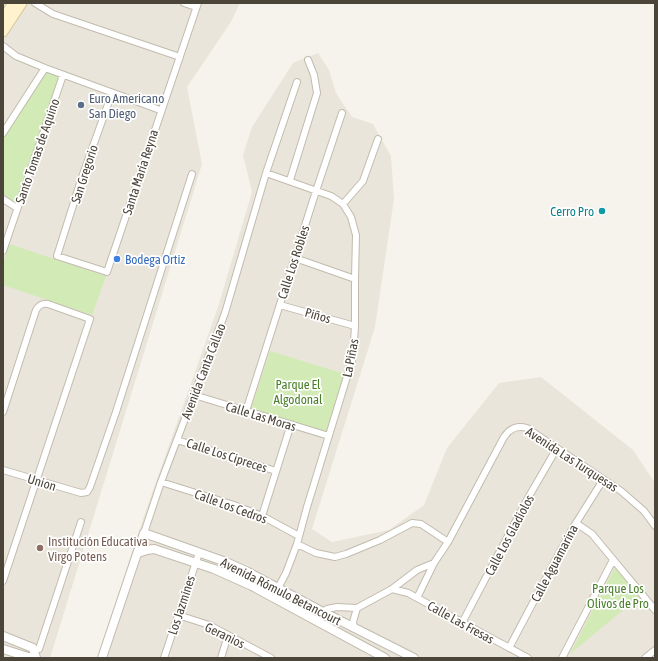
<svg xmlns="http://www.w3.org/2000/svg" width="658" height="661" viewBox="0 0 658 661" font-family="'Asap Condensed',sans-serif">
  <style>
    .residential { fill: #eae5da }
    .green { fill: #d2eab5 }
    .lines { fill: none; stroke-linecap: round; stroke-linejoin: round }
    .minor-casing { stroke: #c2bbae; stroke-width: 8 }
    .tertiary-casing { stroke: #c2bbae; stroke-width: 10 }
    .secondary-casing { stroke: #d6c79b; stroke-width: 11 }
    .minor { stroke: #fff; stroke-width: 6 }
    .tertiary { stroke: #fff; stroke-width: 8 }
    .secondary { stroke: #fff3cd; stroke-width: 9 }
    .service-dot { fill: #5c6f8a; stroke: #fff; stroke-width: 1.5 }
    .culture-dot { fill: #0f9aa8; stroke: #fff; stroke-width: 1.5 }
    .shop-dot { fill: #3f7fe0; stroke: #fff; stroke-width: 1.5 }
    .education-dot { fill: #8d6e63; stroke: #fff; stroke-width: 1.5 }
    .labels { text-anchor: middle; stroke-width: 3.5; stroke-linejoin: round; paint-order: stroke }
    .service-label { font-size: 13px; fill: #4e5e75; stroke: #fff; text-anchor: start }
    .street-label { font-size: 13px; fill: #4b4439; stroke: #fff }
    .culture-label { font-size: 13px; fill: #0d838f; stroke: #fff; text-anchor: end }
    .shop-label { font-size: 13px; fill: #366cbe; stroke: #fff; text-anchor: start }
    .park-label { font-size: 13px; fill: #4a7f2a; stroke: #fff }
    .education-label { font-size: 13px; fill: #785e54; stroke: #fff; text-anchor: start }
  </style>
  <rect width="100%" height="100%" fill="#f6f3ec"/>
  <!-- residential -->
  <path class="residential" d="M3 3H240L231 22 187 87 202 164 50 658H3Z
    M318 53 329 70 336 93 352 117 373 124 391 156 394 199 375 327 312 529 332 542 389 530 424 505 447 448 499 383 541 377 633 450 655 483V658H97L145 513 218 307 252 192 243 155 252 127 293 63Z"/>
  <!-- green -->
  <path class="green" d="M45 71 60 76 16 205 3 196V137Z
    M9 244 106 276 92 315 3 285V265Z
    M270 351 345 374 327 432 251 409Z
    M615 567 639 597 570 654Z"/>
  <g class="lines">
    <defs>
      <path id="minor" d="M35 3 53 14 180 57
        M184 3 196 7
        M3 46 16 56 45 68 160 110
        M112 93 82 177 57 256 107 272 198 3
        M3 133 45 68
        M266 173 331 196 343 204 351 217 356 235 355 279V326L353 357 307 507 297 544 286 573 278 588
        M290 180 317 93 314 75 308 60
        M3 199 17 208
        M343 204 363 181 378 139
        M3 251 63 75
        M295 258 355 279
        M280 305 355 326
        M194 395 329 436
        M246 411 316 191 342 113
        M3 412 36 310C39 305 42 303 48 304L90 319 3 581
        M177 440 276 471
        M3 470 81 493 87 492 90 487 116 412 192 174
        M161 482 234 505 262 516 299 536
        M262 516 291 424
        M576 523 592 534 655 610
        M144 533 161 482 225 313 266 173 297 82
        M297 544 316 553 335 557 346 554 380 540 412 523 421 524 448 542
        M392 589 408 593 528 658
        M417 598 434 563
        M178 615 209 625 271 658
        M318 621 323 612 327 609 337 607 357 608 392 589 417 570 434 563 448 542 504 437C510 428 517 425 527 428L621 491 644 511 655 526
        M462 623 528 498 557 448
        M354 628 353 622 357 608
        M509 648 571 531 603 480
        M39 649 81 522
        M164 658 199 553
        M221 658 228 635
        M562 658 613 560
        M645 658 655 650"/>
      <path id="tertiary" d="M138 553 147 550 154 549 214 569 252 586 385 658
        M3 636 33 648 36 658
        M3 649 28 657 35 658
        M102 658 144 533 226 562 248 572 323 612 414 658"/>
      <path id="secondary" d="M3 18 13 3
        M3 32 22 3"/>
    </defs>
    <!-- minor casing -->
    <use href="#minor" class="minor-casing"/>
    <!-- tertiary casing -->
    <use href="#tertiary" class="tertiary-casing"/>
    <!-- secondary casing -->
    <use href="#secondary" class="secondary-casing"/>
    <!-- minor -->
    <use href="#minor" class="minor"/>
    <!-- tertiary -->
    <use href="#tertiary" class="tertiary"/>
    <!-- secondary -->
    <use href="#secondary" class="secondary"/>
  </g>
  <!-- markers -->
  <circle class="service-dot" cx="81" cy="105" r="4"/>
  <circle class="culture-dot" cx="602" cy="211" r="4"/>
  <circle class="shop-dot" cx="117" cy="259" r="4"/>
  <circle class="education-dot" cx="40" cy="548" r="4"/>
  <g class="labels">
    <!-- service labels -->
    <g class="service-label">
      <text x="89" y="103">Euro Americano<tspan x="89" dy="15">San Diego</tspan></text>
    </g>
    <!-- street labels -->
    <g class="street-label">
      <text transform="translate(37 151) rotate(-71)" y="5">Santo Tomas de Aquino</text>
      <text transform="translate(140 172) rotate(-72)" y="5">Santa María Reyna</text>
      <text transform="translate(84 174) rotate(-72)" y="5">San Gregorio</text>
      <text transform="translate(293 262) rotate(-72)" y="5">Calle Los Robles</text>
      <text transform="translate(318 315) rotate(16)" y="5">Piños</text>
      <text transform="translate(350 358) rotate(-79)" y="5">La Piñas</text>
      <text transform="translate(203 371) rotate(-69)" y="5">Avenida Canta Callao</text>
      <text transform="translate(261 416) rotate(17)" y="5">Calle Las Moras</text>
      <text transform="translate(227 455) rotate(18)" y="5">Calle Los Cipreces</text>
      <text transform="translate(572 459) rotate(33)" y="5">Avenida Las Turquesas</text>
      <text transform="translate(42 482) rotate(17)" y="5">Union</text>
      <text transform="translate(231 506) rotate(20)" y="5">Calle Los Cedros</text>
      <text transform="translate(509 535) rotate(-62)" y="5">Calle Los Gladiolos</text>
      <text transform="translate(554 563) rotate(-62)" y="5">Calle Aguamarina</text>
      <text transform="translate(281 591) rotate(27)" y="5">Avenida Rómulo Betancourt</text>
      <text transform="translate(181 605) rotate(-72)" y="5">Los Jazmines</text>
      <text transform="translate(461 622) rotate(29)" y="5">Calle Las Fresas</text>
      <text transform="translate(225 635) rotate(26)" y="5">Geranios</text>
    </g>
    <!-- culture labels -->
    <g class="culture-label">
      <text x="594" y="216">Cerro Pro</text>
    </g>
    <!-- shop labels -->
    <g class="shop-label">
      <text x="125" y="264">Bodega Ortiz</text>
    </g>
    <!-- park labels -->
    <g class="park-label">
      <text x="298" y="389">Parque El<tspan x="298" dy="15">Algodonal</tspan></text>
      <text x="618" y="593">Parque Los<tspan x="618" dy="15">Olivos de Pro</tspan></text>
    </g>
    <!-- education labels -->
    <g class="education-label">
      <text x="48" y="546">Institución Educativa<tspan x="48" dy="15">Virgo Potens</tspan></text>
    </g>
  </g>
  <!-- border -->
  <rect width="658" height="661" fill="none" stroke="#4b4439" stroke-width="8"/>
</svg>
